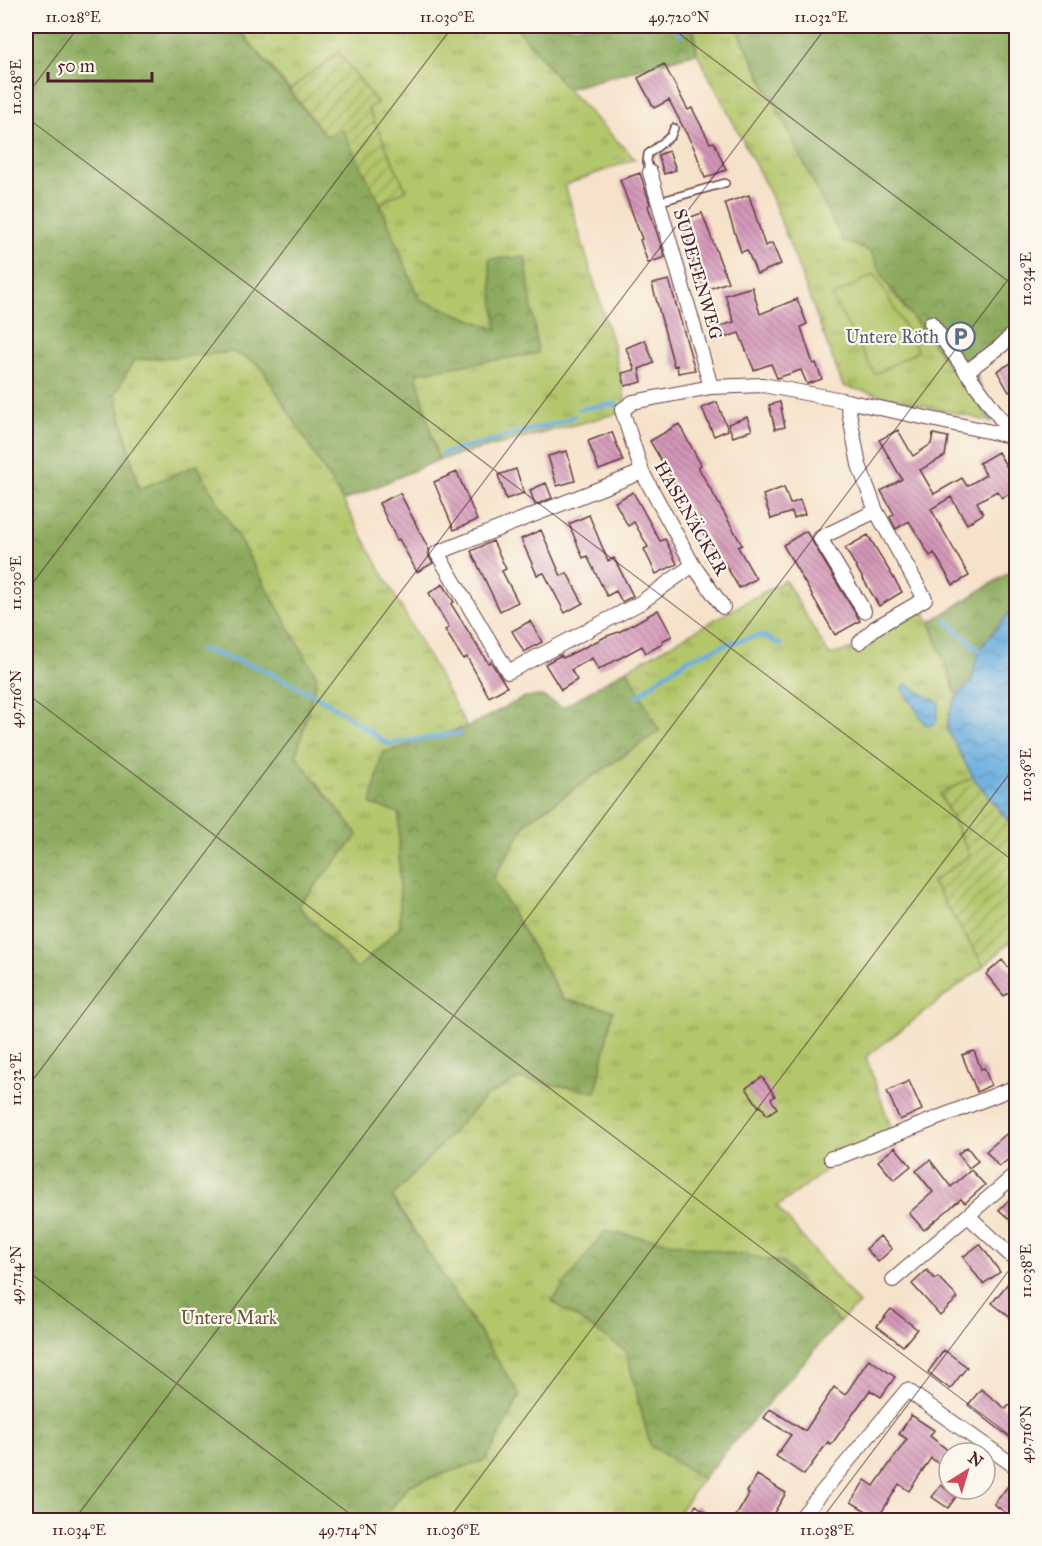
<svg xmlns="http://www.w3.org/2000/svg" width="1042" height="1546" viewBox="0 0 1042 1546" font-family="'IM FELL Great Primer',serif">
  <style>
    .grass { fill: url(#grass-tufts); stroke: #7e724a; stroke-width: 1.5 }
    .forest { fill: url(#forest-crowns); stroke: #6c6544; stroke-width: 1.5 }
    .garden { fill: url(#garden-furrows); stroke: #7e724a; stroke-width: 1.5 }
    .pitch { fill: #b2c66a; stroke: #7e724a; stroke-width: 1.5 }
    .water { fill: url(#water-waves); stroke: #5a6685; stroke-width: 1.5 }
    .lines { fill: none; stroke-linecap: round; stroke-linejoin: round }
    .stream { stroke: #6aaedf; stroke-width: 4.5 }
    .building { fill: url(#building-back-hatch) }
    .service-casing { stroke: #643c43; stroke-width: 10 }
    .minor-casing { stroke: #643c43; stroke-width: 16 }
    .service { stroke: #fff; stroke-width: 7 }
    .minor { stroke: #fff; stroke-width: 14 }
    .ticks { fill: none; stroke: #4a1f2b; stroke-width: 1.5; stroke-opacity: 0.45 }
    .labels { text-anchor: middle; stroke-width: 4.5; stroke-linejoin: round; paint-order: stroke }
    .street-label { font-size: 18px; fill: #4a1f2b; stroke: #fbf7ec }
    .service-label { font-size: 18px; fill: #4e5e75; stroke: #fbf7ec; text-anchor: end }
    .park-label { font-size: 18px; fill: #69513e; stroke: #fbf7ec }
    .neatline { fill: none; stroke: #4a1f2b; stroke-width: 2 }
    .ticks-label { font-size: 15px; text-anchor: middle; fill: #4a1f2b }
  </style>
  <defs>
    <pattern id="grass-tufts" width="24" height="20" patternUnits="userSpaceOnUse" patternTransform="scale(1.5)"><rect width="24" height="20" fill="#b2c66a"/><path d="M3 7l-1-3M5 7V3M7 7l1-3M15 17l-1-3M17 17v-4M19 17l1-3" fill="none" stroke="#93a057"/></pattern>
    <pattern id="forest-crowns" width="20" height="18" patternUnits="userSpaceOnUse" patternTransform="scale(1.5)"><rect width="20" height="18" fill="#8dab5e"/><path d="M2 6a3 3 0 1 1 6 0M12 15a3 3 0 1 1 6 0" fill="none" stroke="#758b4e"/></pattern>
    <pattern id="garden-furrows" width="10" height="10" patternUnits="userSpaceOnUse" patternTransform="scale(1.5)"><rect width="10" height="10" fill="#b2c66a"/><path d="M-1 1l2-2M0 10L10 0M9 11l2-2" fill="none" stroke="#93a057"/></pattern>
    <pattern id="water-waves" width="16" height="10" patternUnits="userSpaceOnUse" patternTransform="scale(1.5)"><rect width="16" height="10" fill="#6aaedf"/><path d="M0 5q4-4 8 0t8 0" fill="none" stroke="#598db5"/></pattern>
    <pattern id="building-back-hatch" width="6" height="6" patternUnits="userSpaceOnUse" patternTransform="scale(1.5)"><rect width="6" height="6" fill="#d396b7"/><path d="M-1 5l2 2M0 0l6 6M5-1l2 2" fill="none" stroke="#ad7a95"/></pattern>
  </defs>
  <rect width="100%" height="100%" fill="#fbf7ec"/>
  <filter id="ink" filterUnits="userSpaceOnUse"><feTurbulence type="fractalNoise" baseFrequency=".0167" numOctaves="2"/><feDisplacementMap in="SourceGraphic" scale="12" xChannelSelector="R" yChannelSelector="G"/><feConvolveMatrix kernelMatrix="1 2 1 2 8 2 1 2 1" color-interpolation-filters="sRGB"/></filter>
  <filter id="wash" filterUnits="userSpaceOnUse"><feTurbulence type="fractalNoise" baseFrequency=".008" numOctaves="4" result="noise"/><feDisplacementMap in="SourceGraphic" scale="24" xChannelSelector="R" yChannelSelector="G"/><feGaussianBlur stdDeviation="1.35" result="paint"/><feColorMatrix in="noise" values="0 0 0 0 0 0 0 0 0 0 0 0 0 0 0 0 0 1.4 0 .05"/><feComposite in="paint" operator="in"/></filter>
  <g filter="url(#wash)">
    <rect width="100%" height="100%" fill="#f6e2ca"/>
    <!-- grass -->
    <path class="grass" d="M236 26H515L567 89 635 159 565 185 613 345 628 411 438 460 416 373 538 353 497 330 419 299 380 203 405 190 368 108 377 102 338 52 290 90Z
      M693 26H736L842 240 871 252 885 281 992 422 843 386 771 195 697 53Z
      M233 352 261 365 343 501 467 727 382 753 399 813 400 927 357 970 298 905 358 835 296 756 317 677 197 465 139 489 115 394 134 360Z
      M785 580 829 655 857 648 922 608 930 622 957 696 949 713 947 729 973 777 940 795 970 855 932 882 984 966 866 1057 891 1128 835 1164 777 1207 859 1304 839 1322 782 1262 552 1301 626 1351 650 1444 702 1479 674 1520H383L409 1485 486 1460 520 1396 392 1197 486 1096 520 1078 596 1091 612 1010 563 999 493 879 527 822 659 731 627 669Z"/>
    <!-- forest -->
    <path class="forest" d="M26 26H236L326 136 342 129 380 203 419 299 497 330 489 259 525 257 538 353 416 373 438 460 343 501 260 365 233 352 134 360 115 394 139 489 197 465 317 677 296 756 358 835 298 906 357 969 400 927 399 813 371 804 382 753 467 727 525 697 542 696 562 708 627 669 659 731 527 821 493 879 563 999 613 1010 596 1092 520 1079 486 1096 392 1197 520 1395 486 1460 409 1485 383 1520H26Z
      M515 26H693L697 53 567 89Z
      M736 26H1016V320L972 361 992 422 885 281 871 252 842 240Z
      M1013 570 1016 587V610L1011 611 979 650 971 683 957 696 930 622Z
      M605 1231 782 1262 839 1322 702 1479 650 1445 626 1351 552 1301Z"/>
    <!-- garden -->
    <path class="garden" d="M338 52 377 103 368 108 406 190 380 203 342 129 326 136 290 90Z
      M973 777 1016 830V937L984 966 932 882 970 855 940 794Z"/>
    <!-- pitch -->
    <path class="pitch" d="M875 274 918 351 875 374 832 297Z"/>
    <!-- water -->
    <path class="water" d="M1016 610V830L973 777 947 729 949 713 957 696 971 683 979 650 1011 611Z
      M906 684 939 703 936 723 929 726 925 724 902 688Z"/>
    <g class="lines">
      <!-- stream -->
      <path class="stream" d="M678 26 681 35
        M580 409 613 404 619 406
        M442 454 568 420 574 416
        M946 620 979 650
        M200 649 260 668 327 702 388 744 460 733
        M638 696 660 678 689 659 727 644 757 636H763L781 645"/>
    </g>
    <g id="blocks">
      <!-- building -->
      <path class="building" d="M664 64 688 110 692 108 710 143 714 142 726 170 705 178 695 150 669 100 654 108 638 78Z
        M669 151 676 170 664 174 658 155Z
        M640 173 650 204 648 206 665 257 648 263 640 240 642 239 620 180Z
        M749 195 765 246 772 243 781 264 757 274 747 250 741 252 725 203Z
        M702 213 728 282 703 291 692 261 695 260 680 221Z
        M669 280 695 370 678 373 677 365 674 366 652 284Z
        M752 287 760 314 797 299 807 324 801 327 813 364 816 363 822 379 807 384 801 370 777 378 771 364 754 370 739 333 714 341 710 329 734 322 725 295Z
        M645 340 654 363 639 369 642 382 625 386 622 373 635 370 626 348Z
        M1013 362 1017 368V388L1009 392 997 371Z
        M717 402 728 430 714 436 702 408Z
        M780 402 785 427 775 429 769 405Z
        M747 417 752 430 733 437 728 424Z
        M679 424 701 465 698 467 742 545 738 547 756 579 739 588 721 557 718 559 650 441Z
        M898 430 913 456 931 444 933 434 948 437 945 456 920 470 934 494 962 478 967 486 986 475 979 463 998 452 1017 484V490L1002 498 997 491 977 502 983 514 967 524 951 497 931 509 969 576 953 585 934 553 930 556 909 521 896 529 890 517 894 514 881 491 902 479 879 440Z
        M612 432 623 461 599 470 588 441Z
        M567 451 575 481 557 486 548 456Z
        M516 469 524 493 506 499 498 475Z
        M457 472 477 520 454 530 434 482Z
        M546 483 552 498 535 505 530 490Z
        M784 487 790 504 800 500 805 514 794 518 792 512 771 519 763 495Z
        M633 492 660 541 665 539 677 564 656 574 644 549 648 547 634 522 628 526 615 502Z
        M400 493 429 550V557L433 563 417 572 399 539 397 540 379 503Z
        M589 515 608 561 614 558 633 596 622 602 616 591 607 596 587 556 583 558 569 524Z
        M541 530 561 576 567 573 583 603 565 613 544 573 537 575 521 539Z
        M806 531 860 621 835 635 783 545Z
        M868 535 902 592 879 606 845 548Z
        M493 541 506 569 502 571 518 602 500 611 471 551Z
        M443 584 454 602 451 604 488 663 491 662 507 687 489 697 467 657 463 659 445 630 449 628 429 593Z
        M658 610 672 636 662 641 663 644 646 653 642 646 598 670 592 658 571 670 577 680 561 690 545 664 561 655 563 658 607 636 619 632Z
        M530 621 542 642 524 652 512 631Z
        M1002 960 1017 977V986L1004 996 986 974Z
        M974 1051 981 1069 984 1068 991 1085 977 1092 962 1055Z
        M762 1077 775 1096 771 1099 777 1108 767 1115 761 1106 759 1107 746 1088Z
        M909 1081 922 1110 900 1120 887 1091Z
        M1017 1125V1152L999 1167 986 1151Z
        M895 1147 911 1166 894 1180 878 1161Z
        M967 1147 978 1161 969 1168 958 1154Z
        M930 1160 951 1187 971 1170 985 1185 965 1203 961 1199 924 1230 909 1213 933 1192 916 1171Z
        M1017 1192V1226L999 1210Z
        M880 1236 892 1249 878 1262 866 1249Z
        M980 1244 1000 1272 983 1284 963 1257Z
        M927 1270 935 1279 938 1277 958 1298 940 1315 912 1284Z
        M1009 1282 1017 1288V1323L992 1303Z
        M891 1309 917 1329 903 1346 877 1326Z
        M944 1350 967 1367 950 1389 928 1372Z
        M869 1359 895 1377 881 1397 870 1390 831 1445 828 1442 804 1475 776 1456 791 1435 764 1418 770 1409 805 1431 834 1387 845 1395Z
        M981 1389 1006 1409 1009 1405 1017 1411V1443L968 1405Z
        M911 1415 934 1430 930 1436 950 1452 940 1465 931 1458 909 1491 899 1484 878 1518 851 1502 865 1480 874 1486 907 1439 899 1434Z
        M757 1475 786 1493 769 1521H733L749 1494 747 1492Z
        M941 1485 956 1497 948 1508 932 1497Z
        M1008 1486 1017 1492V1521L994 1504Z
        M696 1505 718 1521H698L690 1514Z"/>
    </g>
  </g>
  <g filter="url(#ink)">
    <use href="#blocks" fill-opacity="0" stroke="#643c43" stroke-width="1.5"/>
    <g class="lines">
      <defs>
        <path id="service" d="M650 172 647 161 648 154 671 136 674 128
          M658 202 725 183"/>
        <path id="minor" d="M650 172 711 387
          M931 323 1016 440
          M966 372 1001 346 1016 331
          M847 401 859 465 876 511
          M642 472 437 553 508 672 640 603 693 565
          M723 607 693 565 642 472 622 410 633 402 711 387 763 385 847 401 1015 437
          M860 642 875 628 925 599 876 511 820 538 864 611
          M831 1158 841 1156 1016 1087
          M968 1216 1016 1260
          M893 1280 1016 1174
          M799 1520 907 1390 1016 1467"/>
      </defs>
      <!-- service casing -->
      <use href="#service" class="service-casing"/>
      <!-- minor casing -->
      <use href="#minor" class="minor-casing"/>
      <!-- service -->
      <use href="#service" class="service"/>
      <!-- minor -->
      <use href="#minor" class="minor"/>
    </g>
  </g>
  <!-- ticks -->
  <path class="ticks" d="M669 26 1016 287M26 96 79 26M26 117 1016 863M26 592 453 26M26 693 1016 1440M26 1089 827 26M26 1270 358 1520M74 1520 1016 269M448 1520 1016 765M821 1520 1016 1261"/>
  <!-- icons -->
  <defs>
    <symbol id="parking-ring" viewBox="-11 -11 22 22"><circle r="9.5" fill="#fbf7ec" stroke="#5c6f8a" stroke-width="1.5"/><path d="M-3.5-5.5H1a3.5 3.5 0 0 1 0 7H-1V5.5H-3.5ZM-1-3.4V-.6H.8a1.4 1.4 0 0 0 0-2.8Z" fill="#5c6f8a"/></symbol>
  </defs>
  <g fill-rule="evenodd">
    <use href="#parking-ring" x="944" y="320" width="33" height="33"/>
  </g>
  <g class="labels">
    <!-- street labels -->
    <g class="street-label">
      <text transform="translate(698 274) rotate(74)" y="6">SUDETENWEG</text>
      <text transform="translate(691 518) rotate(60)" y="6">HASENÄCKER</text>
    </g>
    <!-- service labels -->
    <g class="service-label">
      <text x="939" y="343">Untere Röth</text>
    </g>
    <!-- park labels -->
    <g class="park-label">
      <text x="229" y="1324">Untere Mark</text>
    </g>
  </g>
  <!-- margin -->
  <rect width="1042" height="1546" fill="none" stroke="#fbf7ec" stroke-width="66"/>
  <!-- north arrow -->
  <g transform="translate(967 1471) rotate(37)"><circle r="28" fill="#fbf7ec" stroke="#b4a19f" stroke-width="1.5"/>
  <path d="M0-4.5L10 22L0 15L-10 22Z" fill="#d1495b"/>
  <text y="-9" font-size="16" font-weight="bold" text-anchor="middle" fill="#4a1f2b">N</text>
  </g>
  <!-- scale -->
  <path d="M48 72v9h104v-9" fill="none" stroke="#4a1f2b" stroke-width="3"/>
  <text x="57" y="72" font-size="18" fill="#4a1f2b" stroke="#fbf7ec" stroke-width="4.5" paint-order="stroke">50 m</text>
  <rect x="33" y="33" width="976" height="1480" class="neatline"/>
  <g class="ticks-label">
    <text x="73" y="22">11.028°E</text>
    <text x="447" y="22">11.030°E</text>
    <text x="679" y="22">49.720°N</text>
    <text x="821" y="22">11.032°E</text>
    <text transform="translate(16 87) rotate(-90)" y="5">11.028°E</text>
    <text transform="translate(1026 279) rotate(-90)" y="5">11.034°E</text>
    <text transform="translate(16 583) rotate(-90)" y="5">11.030°E</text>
    <text transform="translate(16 699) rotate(-90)" y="5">49.716°N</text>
    <text transform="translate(1026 775) rotate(-90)" y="5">11.036°E</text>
    <text transform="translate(16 1079) rotate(-90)" y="5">11.032°E</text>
    <text transform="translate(1026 1271) rotate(-90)" y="5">11.038°E</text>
    <text transform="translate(16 1275) rotate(-90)" y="5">49.714°N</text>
    <text transform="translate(1026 1434) rotate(-90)" y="5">49.716°N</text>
    <text x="79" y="1535">11.034°E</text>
    <text x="348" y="1535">49.714°N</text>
    <text x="453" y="1535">11.036°E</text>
    <text x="827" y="1535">11.038°E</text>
  </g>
</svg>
